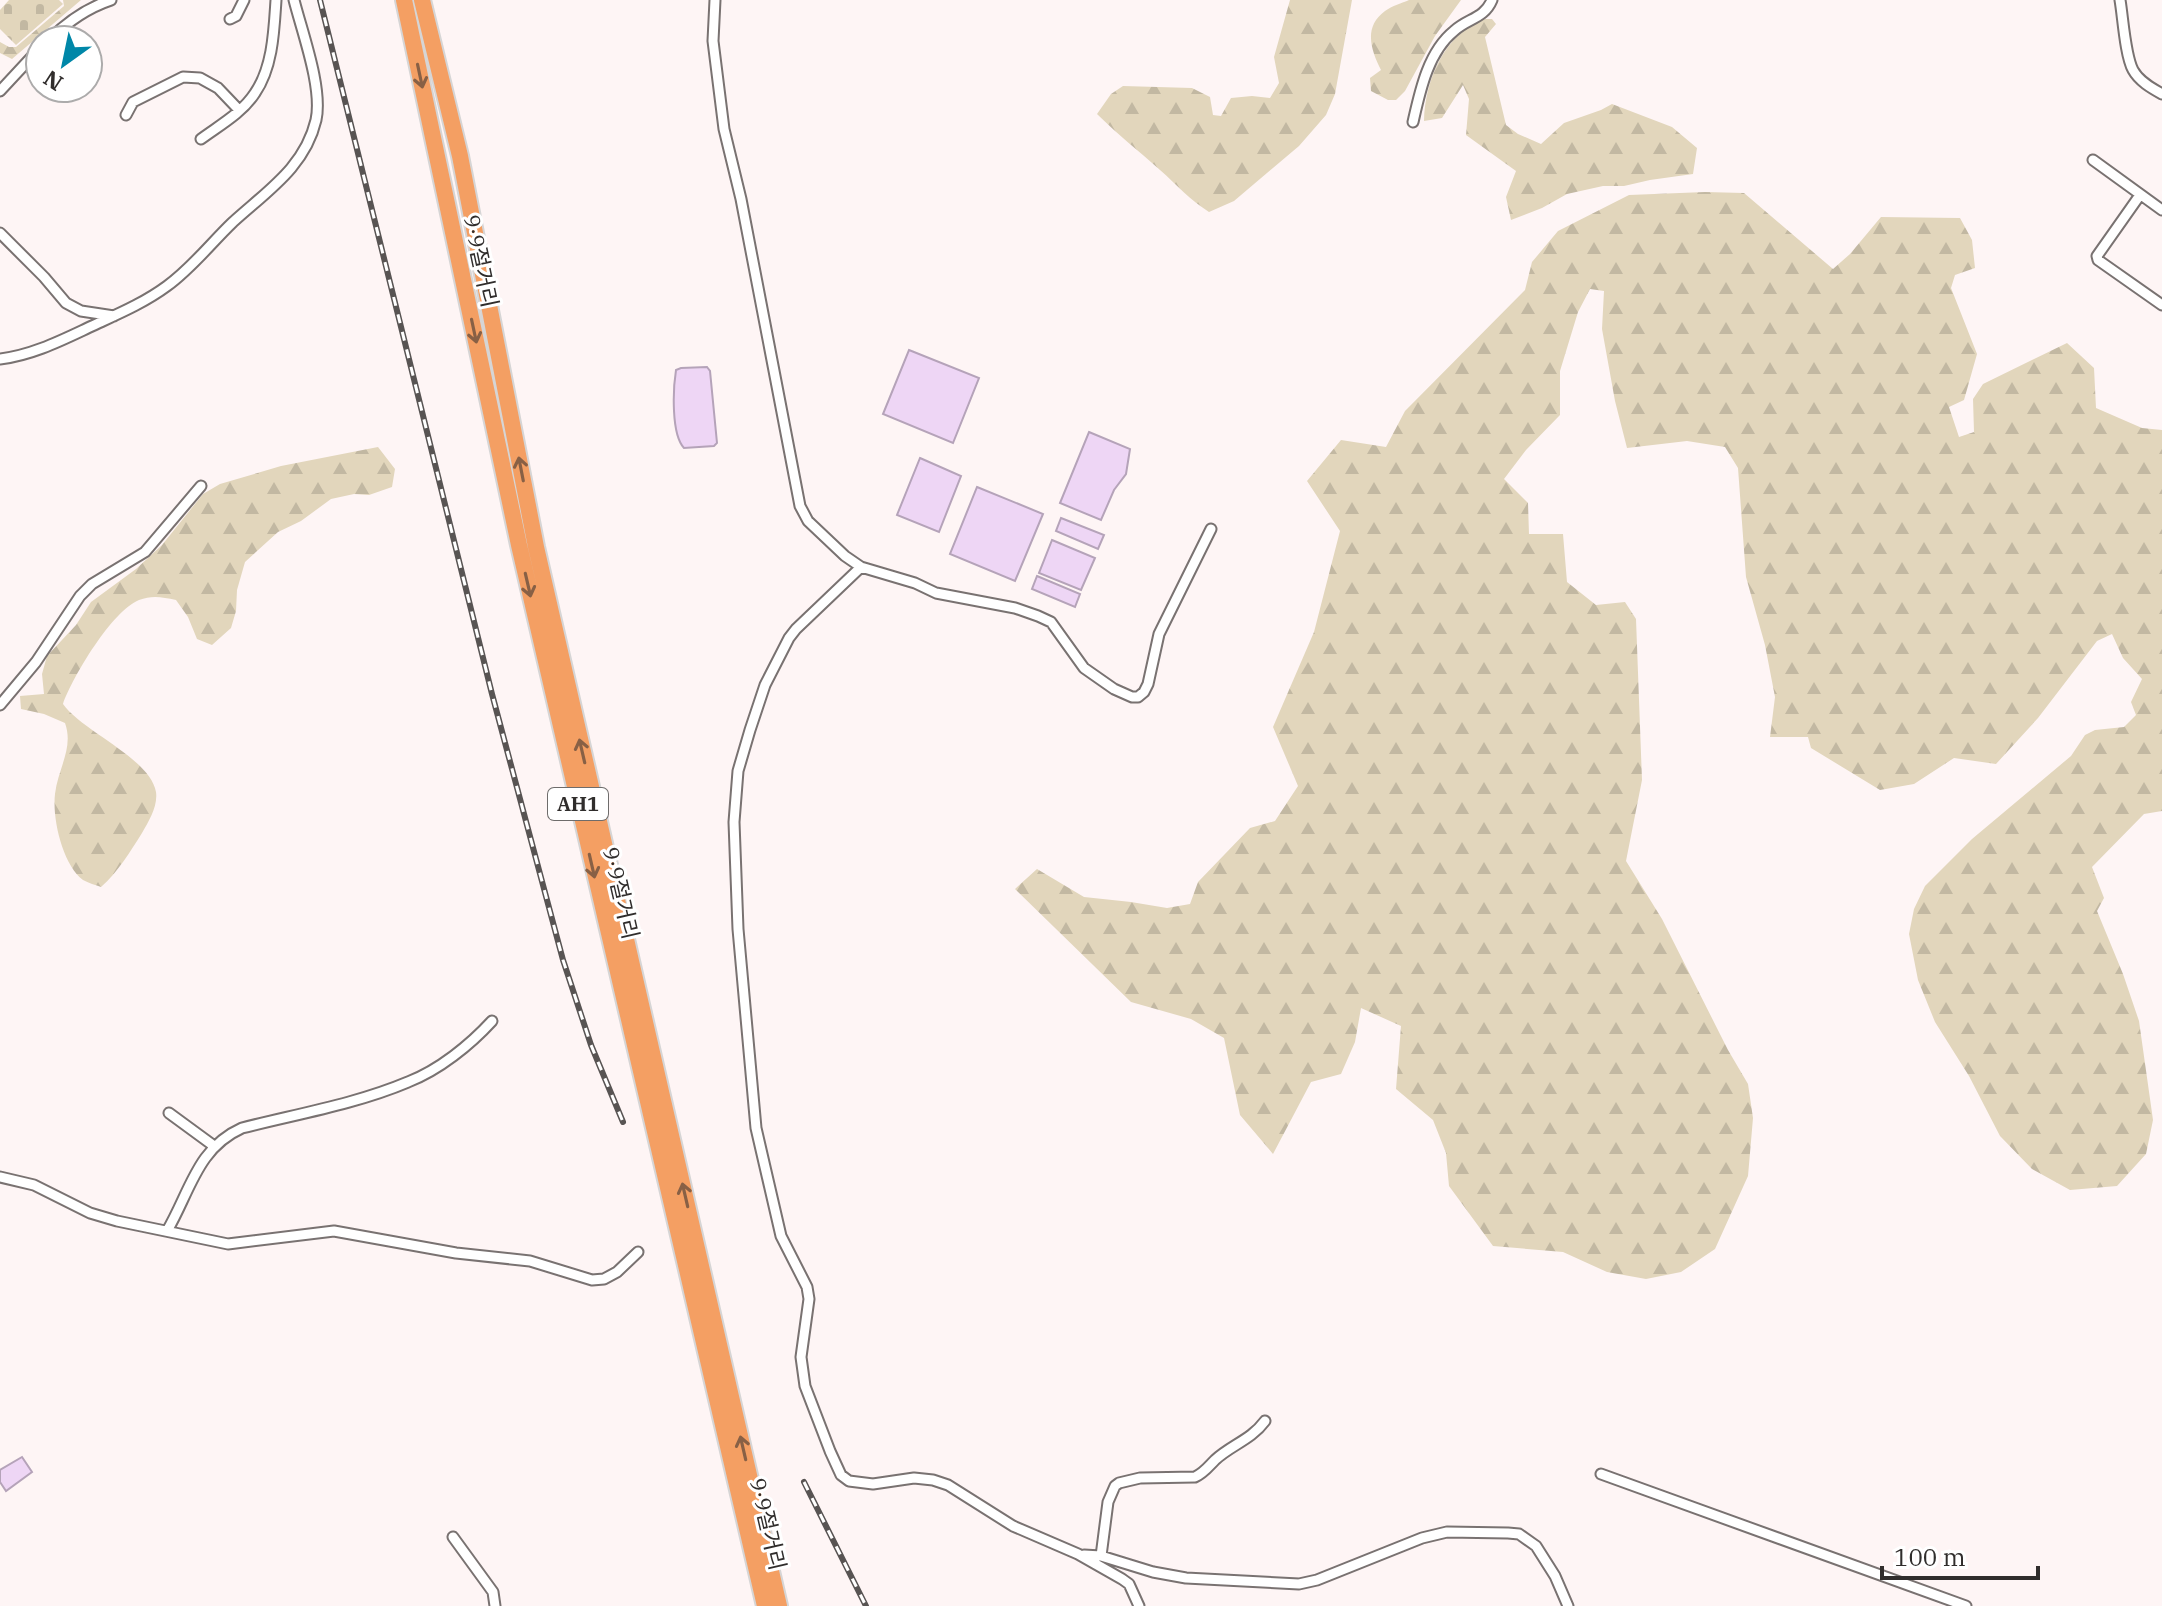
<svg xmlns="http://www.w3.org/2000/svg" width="2162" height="1606" viewBox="0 0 2162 1606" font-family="'IBM Plex Serif','Noto Sans KR',serif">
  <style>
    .forest { fill: url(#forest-firs) }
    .cemetery { fill: url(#cemetery-stones) }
    .water { fill: #eed6f5; stroke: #b5a3b9; stroke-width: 2 }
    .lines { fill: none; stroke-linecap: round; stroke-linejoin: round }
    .street-casing { stroke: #797271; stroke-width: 13 }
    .highway-casing { stroke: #d6d5d5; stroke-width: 20 }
    .street { stroke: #fff; stroke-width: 9 }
    .highway { stroke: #f49f63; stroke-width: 16 }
    .rail-casing { stroke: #585453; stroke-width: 6 }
    .rail { stroke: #fff; stroke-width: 3; stroke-dasharray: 9; stroke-linecap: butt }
    .oneway { stroke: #886045 }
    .labels { text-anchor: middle; stroke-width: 6; stroke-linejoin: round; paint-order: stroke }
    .shield { fill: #fff; stroke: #6e6c6b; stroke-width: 2 }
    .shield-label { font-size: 20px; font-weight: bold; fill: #302d2c }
    .street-label { font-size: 22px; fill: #302d2c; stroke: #fff }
  </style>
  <defs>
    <pattern id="forest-firs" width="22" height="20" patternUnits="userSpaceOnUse" patternTransform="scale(2)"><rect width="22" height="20" fill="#e2d6bc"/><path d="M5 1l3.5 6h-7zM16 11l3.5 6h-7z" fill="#c2b8a2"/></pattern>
    <pattern id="cemetery-stones" width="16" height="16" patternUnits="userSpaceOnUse" patternTransform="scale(2)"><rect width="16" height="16" fill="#e2d6bc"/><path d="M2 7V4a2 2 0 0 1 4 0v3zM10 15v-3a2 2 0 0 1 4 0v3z" fill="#c2b8a2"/></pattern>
  </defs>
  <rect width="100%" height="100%" fill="#fef5f5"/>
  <!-- forest -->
  <path class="forest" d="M63 0H81L12 59 0 53V42L9 47H16L64 6Z
    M1290 0H1352L1335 94 1326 115 1299 146 1234 201 1209 212C1190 200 1177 185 1160 170 1139 151 1117 134 1097 114L1111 94 1123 86 1192 88 1210 97 1213 115 1221 116 1231 98 1252 96 1270 98 1279 83 1274 57Z
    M1409 0H1461L1435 36 1405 91 1396 100H1388L1371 91 1370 78 1381 70C1371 50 1363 27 1385 11 1392 6 1402 3 1409 0Z
    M1485 19H1492L1496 24 1485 37 1506 125 1518 134 1541 144 1564 123 1601 110 1612 104 1672 127 1697 148 1693 174 1650 180 1624 186H1603L1567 194 1542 208 1511 220 1506 197 1516 171 1466 135 1469 99 1463 85 1442 118 1424 121C1425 80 1444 34 1485 19Z
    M1705 192 1744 193 1833 269 1850 254 1881 217 1960 218 1972 240 1975 268 1955 275 1951 288 1977 354 1964 400 1949 407 1959 437 1974 432 1973 399 1983 384 2067 343 2094 368 2096 408 2142 428 2162 430V811L2144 814 2092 867 2104 898 2097 911 2123 974 2139 1021 2153 1120 2146 1154 2117 1186 2070 1190 2032 1169 2000 1136 1969 1076 1935 1022 1918 980 1909 934 1914 909 1925 886 1972 839 2071 756 2085 735 2095 730 2124 727 2136 715 2131 702 2142 679 2123 658 2112 634 2097 641 2038 718 1996 764 1954 758 1914 784 1880 790 1811 748 1808 737H1770L1775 697 1765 645 1746 577 1738 468 1725 447 1687 441 1627 448 1615 401 1602 329 1604 291 1590 289 1578 312 1560 371V415L1526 450 1504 479 1528 503 1529 534H1563L1567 582 1596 605 1625 602 1636 619 1642 780 1626 861 1662 919 1728 1050 1748 1084 1753 1118 1748 1176 1715 1249 1681 1272 1646 1279 1607 1272 1563 1252 1493 1246 1449 1186 1446 1153 1433 1120 1396 1089 1401 1026 1361 1008 1355 1042 1341 1074 1311 1082 1273 1154 1240 1115 1224 1038 1191 1019 1131 1002 1015 889 1037 869 1084 897 1131 902 1167 908 1190 904 1198 882 1250 828 1275 821 1298 786 1273 727 1314 632 1340 531 1307 481 1341 440 1386 447 1405 411 1525 290 1532 262 1558 231 1629 195Z
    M378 447 395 469 392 487 369 495 354 494 331 499 301 521 278 532 245 562 237 590 236 611 231 628 212 645 197 639 188 617 176 600C162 597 152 595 139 600 112 611 73 676 63 704 83 732 150 758 156 792 158 806 149 821 142 833 130 852 118 872 101 887 96 885 88 883 83 880 63 865 52 819 55 794 58 768 74 748 65 723L44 714 21 709 20 696 44 694 42 674 47 656 76 625 91 602 136 569 162 545 203 494 220 484 281 466Z"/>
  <!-- cemetery -->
  <path class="cemetery" d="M9 0H59L63 4 16 45 0 29V10Z"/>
  <!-- water -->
  <path class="water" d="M909 350 979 378 953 443 883 414Z
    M707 367 710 371 717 443 714 446 684 448C671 434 673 389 676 370L681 368Z
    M1089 432 1130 449 1126 474 1114 490 1101 520 1060 503Z
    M920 458 961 476 939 532 897 515Z
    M977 487 1043 514 1015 581 950 554Z
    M1061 518 1104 535 1098 549 1056 531Z
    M1052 540 1095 558 1081 590 1039 573Z
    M1037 576 1080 594 1075 607 1032 589Z
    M22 1457 32 1472 6 1491 0 1482V1470Z"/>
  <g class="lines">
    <defs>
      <path id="street" d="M715 0 713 41 724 129 741 199 800 506 808 521 845 556 861 567 915 583 936 593 1015 608 1038 616 1051 622 1084 668 1114 689 1132 697H1138L1144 692 1148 684 1159 634 1211 529
        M2120 0C2123 17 2125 55 2133 70 2139 81 2151 88 2162 94
        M230 19 236 16 244 0
        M49 40C67 22 87 8 111 0
        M0 91 40 48
        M126 115 133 102 183 77 200 78 218 88 239 110
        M1413 122C1420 91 1428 52 1454 31 1468 18 1484 19 1492 0
        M201 139C220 125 242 113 255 93 273 67 274 30 276 0
        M2093 160 2162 210
        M2140 195 2097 256 2098 260 2162 305
        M0 233 44 277 66 303 81 311 114 316
        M0 359C33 355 62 340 92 326 118 314 144 303 167 286 192 268 211 243 233 222 267 191 305 167 316 120 323 88 302 32 294 0
        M861 567 796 629 789 638 765 685 750 730 738 771 734 822 738 929 756 1128 781 1236 807 1287 809 1299 801 1357 805 1386 830 1451 841 1475 849 1481 873 1484 914 1478 933 1480 948 1485 1013 1526 1078 1554 1122 1579 1129 1584 1139 1606
        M0 705 36 662 80 596 92 584 145 552 201 486
        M169 1113 214 1146
        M0 1177 34 1185 90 1213 117 1221 228 1244 334 1231 456 1253 530 1261 592 1280 604 1279 617 1272 638 1252
        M167 1231C190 1192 197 1148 242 1128 297 1114 356 1104 408 1082 439 1070 470 1045 492 1021
        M1601 1474 1966 1606
        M453 1537 493 1592 495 1606
        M1084 1555 1101 1556 1153 1572 1186 1578 1299 1584 1317 1580 1422 1538 1447 1532 1508 1533 1519 1534 1536 1546 1555 1576 1568 1606
        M1101 1556 1108 1502 1115 1486 1119 1483 1140 1478 1195 1477C1204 1473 1208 1467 1215 1460 1231 1445 1251 1440 1265 1421"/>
      <path id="highway" d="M404 0 519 545 765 1606
        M422 0 460 156 536 547 779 1606"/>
    </defs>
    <!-- street casing -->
    <use href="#street" class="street-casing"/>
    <!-- highway casing -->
    <use href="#highway" class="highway-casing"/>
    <!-- street -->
    <use href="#street" class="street"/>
    <!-- highway -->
    <use href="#highway" class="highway"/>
    <defs>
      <path id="rail" d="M320 0 492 694 563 960 591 1045 623 1122
        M804 1482 866 1606"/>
    </defs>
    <!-- rail casing -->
    <use href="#rail" class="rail-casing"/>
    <!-- rail -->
    <use href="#rail" class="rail"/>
  </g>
  <!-- one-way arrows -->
  <defs><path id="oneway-shaft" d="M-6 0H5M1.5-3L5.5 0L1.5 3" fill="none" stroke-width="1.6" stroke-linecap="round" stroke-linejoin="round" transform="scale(2)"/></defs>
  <g class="oneway">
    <use href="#oneway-shaft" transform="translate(420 76) rotate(78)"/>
    <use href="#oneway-shaft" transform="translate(474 331) rotate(78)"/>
    <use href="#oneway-shaft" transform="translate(521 469) rotate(-101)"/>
    <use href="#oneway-shaft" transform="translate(528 585) rotate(77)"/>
    <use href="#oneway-shaft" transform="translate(582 751) rotate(-103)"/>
    <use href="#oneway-shaft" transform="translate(592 866) rotate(77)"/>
    <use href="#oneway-shaft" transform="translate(685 1195) rotate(-103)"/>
    <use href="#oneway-shaft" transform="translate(743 1448) rotate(-103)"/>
  </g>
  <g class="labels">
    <!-- shield labels -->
    <rect class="shield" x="548" y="788" width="60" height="32" rx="6"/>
    <g class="shield-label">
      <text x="578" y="811">AH1</text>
    </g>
    <!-- street labels -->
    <g class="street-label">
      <text transform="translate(481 261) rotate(78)" y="8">9·9절거리</text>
      <text transform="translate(621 893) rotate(77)" y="8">9·9절거리</text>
      <text transform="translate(768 1524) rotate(77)" y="8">9·9절거리</text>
    </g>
  </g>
  <!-- north arrow -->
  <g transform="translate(64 64) rotate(213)"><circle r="38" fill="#ffffff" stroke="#acabab" stroke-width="2"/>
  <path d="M0-6L14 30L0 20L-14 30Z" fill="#0087a8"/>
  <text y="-12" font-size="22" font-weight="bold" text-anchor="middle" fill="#302d2c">N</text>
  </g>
  <!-- scale -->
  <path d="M1882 1566v12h156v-12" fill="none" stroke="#302d2c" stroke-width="4"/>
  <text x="1894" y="1566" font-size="24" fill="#302d2c" stroke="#ffffff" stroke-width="6" paint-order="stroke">100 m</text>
</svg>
